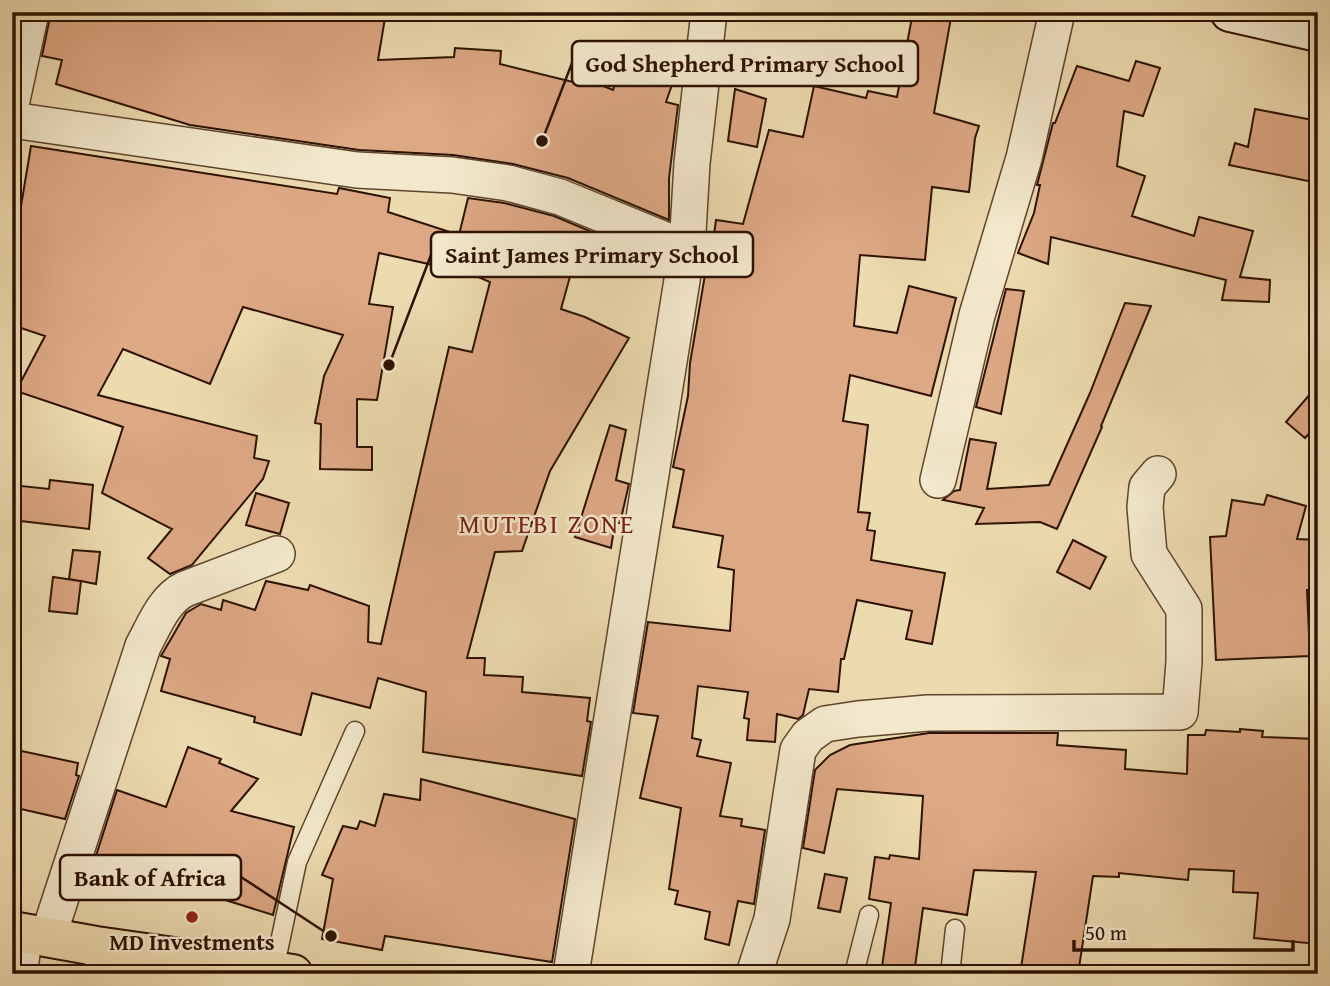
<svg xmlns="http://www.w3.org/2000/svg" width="1330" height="986" viewBox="0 0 1330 986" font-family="'Gentium Book Plus',serif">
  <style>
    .building { fill: #dda884; stroke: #2d1200; stroke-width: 2 }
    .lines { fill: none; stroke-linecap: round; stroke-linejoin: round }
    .lane-casing { stroke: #5d442c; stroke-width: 21 }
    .street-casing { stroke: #5d442c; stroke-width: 38 }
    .secondary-casing { stroke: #2d1200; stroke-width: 42 }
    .primary-casing { stroke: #2d1200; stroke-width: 42 }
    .lane { stroke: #f3e8cc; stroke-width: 18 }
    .street { stroke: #f3e8cc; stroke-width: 35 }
    .secondary { stroke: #f3e8cc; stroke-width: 38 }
    .primary { stroke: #eddbb0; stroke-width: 38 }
    .poi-dot { fill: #8f2418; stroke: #f3e8cc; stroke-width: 2.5 }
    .labels { text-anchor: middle; stroke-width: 5; stroke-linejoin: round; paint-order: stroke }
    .poi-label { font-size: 23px; font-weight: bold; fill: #2d1200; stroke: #f3e8cc }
    .quarter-label { font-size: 26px; letter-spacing: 2px; fill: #7a1f14; stroke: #f3e8cc }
    .leader { fill: none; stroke: #2d1200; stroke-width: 2.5 }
    .callout-dot { fill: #2d1200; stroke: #f3e8cc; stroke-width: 2.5 }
    .callout { fill: #f3e8cc; stroke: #2d1200; stroke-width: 2.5 }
    .callout-label { font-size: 24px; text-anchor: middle; font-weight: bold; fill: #2d1200 }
  </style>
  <rect width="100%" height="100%" fill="#eddbb0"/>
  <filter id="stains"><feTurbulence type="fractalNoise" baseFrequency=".00286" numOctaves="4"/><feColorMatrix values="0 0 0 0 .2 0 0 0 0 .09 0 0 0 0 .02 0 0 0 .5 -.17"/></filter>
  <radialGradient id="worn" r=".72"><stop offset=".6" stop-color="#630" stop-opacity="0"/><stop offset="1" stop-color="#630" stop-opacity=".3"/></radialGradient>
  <!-- building -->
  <path class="building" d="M51 12H386L378 60 454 57 455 48 501 51 500 64 581 84 583 78 613 90 625 53 674 69V79L666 102 678 105 669 178V220L568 178 513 164 453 155 359 150 190 125 56 84 62 60 42 56Z
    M913 12H952L934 113 979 126 975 138 969 192 932 187 925 260 860 255 854 326 897 333 909 286 956 298 931 396 850 375 843 421 868 425 858 512 870 513 867 530 875 531 871 560 945 573 932 644 906 639 912 611 857 600 844 659H841L838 692 809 689 803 715 798 719 777 714 775 742 747 740 749 719 744 718 748 692 698 686 692 738 701 740 697 756 731 763 720 816 742 819 741 826 765 830 754 904 738 901 729 945 705 939 710 912 675 904 678 891 669 889 681 808 640 798 658 716 633 713 648 622 730 631 734 570 718 567 723 536 673 527 684 470 673 467 688 396 690 363 707 263 710 264 716 220 743 224 769 130 803 137 814 86 866 98 868 91 897 97Z
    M1136 61 1160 68 1143 116 1124 111 1117 166 1145 176 1132 216 1194 236 1199 217 1253 231 1240 277 1270 280 1269 302 1222 300 1226 280 1051 237 1048 264 1018 253 1034 213 1040 185H1037L1053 123H1055L1077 66 1129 81Z
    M735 89 766 99 757 147 728 141Z
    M1255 109 1318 121V183L1229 165 1235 143 1248 147Z
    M31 146 337 194 339 188 390 198 388 212 459 235 468 198 504 203 554 216 604 237 591 269 574 262 561 309 585 317 629 338 550 471 522 551 495 552 467 658H485L484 675 523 677 522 692 590 698 587 721 591 722 582 776 423 752 426 692 378 678 370 708 312 693 301 735 254 722 255 717 161 691 170 659 161 656 186 613 201 604 221 610 223 600 255 610 266 581 308 590 310 585 369 606 368 642 381 644 449 347 472 352 490 282 469 273 379 253 369 304 393 307 377 400 357 399V447H372V470L320 469 321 424 315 423 324 376 343 335 243 307 210 384 123 349 98 395 257 436 254 458 269 461 263 479 192 565 170 574 148 558 172 529 102 493 123 427 16 391 45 336 12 325V260Z
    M1006 289 1024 291 1001 414 976 407Z
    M1125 303 1151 306 1101 426 1102 427 1057 529 1040 522 976 524 984 508 943 500 954 491 960 490 970 439 996 443 987 489 1049 485 1090 393Z
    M1318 385V424L1305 438 1286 422Z
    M610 425 626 430 616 480 629 484 620 523H615L611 548 575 537Z
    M50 480 93 485 89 529 12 520V485L49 489Z
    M256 493 289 503 280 534 246 525Z
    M1267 495 1306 506 1297 539 1316 540 1315 561H1318V590H1307L1310 656 1216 660 1210 537 1226 536 1232 500 1264 505Z
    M1073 540 1106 557 1090 589 1057 572Z
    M73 550 100 552 96 584 81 581 77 614 49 611 53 577 80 581 69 579Z
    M1240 729 1263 731 1262 737 1318 739V944L1254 938 1258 893 1233 892 1234 871 1189 869 1188 880 1119 873V877L1093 876 1078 974H1020L1036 872 974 870 967 915 923 908 914 974H881L891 903 869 899 875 857 889 859 890 855 919 859 923 796 837 789 824 853 803 848 815 770 830 755 850 745 929 733H1058L1057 745 1126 750 1125 769 1187 774 1188 735H1205L1206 730 1240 732Z
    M188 747 221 759 219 763 258 779 231 811 294 827 273 915 95 859 117 790 166 807Z
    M12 749 78 763 76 775 79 776 65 819 12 807Z
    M421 779 575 819 552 962 385 936 382 950 322 939 333 879 322 875 343 826 357 829 360 821 375 826 384 794 420 800Z
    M825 874 847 878 840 912 818 908Z"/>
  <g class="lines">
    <defs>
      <path id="lane" d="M274 970 297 862 355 731
        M28 974 33 935
        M93 974 96 946
        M854 974 869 915
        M950 974 955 929"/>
      <path id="street" d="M12 100 31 12
        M12 120 357 170 452 175 508 183 560 197 687 249
        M938 480 977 315 1024 158 1057 12
        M48 937 143 646C154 626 164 599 185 589L277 554
        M571 974 687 249 692 163 709 12
        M754 974 772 919 798 750 808 736 825 724 858 719 928 713 1180 712 1184 662V609L1149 554 1145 507 1147 487 1158 474"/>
      <path id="secondary" d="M1230 12 1318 32"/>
      <path id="primary" d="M12 931 96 946 293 974"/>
    </defs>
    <!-- lane casing -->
    <use href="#lane" class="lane-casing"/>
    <!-- street casing -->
    <use href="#street" class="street-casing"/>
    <!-- secondary casing -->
    <use href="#secondary" class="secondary-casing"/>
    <!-- primary casing -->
    <use href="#primary" class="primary-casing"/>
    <!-- lane -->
    <use href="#lane" class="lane"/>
    <!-- street -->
    <use href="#street" class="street"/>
    <!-- secondary -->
    <use href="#secondary" class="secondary"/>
    <!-- primary -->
    <use href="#primary" class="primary"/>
  </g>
  <!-- markers -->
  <circle class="poi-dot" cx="192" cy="917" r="7"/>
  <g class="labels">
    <!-- poi labels -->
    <g class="poi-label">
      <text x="192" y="950">MD Investments</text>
    </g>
    <!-- quarter labels -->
    <g class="quarter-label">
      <text x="547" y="533">MUTEBI ZONE</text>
    </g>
  </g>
  <!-- callouts -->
  <path class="leader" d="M542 141L572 63M389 365L431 255M331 936L241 877"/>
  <g class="callout-dot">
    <circle cx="542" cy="141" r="7"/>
    <circle cx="389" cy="365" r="7"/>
    <circle cx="331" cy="936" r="7"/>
  </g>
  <g class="callout">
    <rect x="572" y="41" width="346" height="45" rx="7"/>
    <rect x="431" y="232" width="322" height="45" rx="7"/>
    <rect x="60" y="855" width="181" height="45" rx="7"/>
  </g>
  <g class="callout-label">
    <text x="745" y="72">God Shepherd Primary School</text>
    <text x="592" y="263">Saint James Primary School</text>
    <text x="150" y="886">Bank of Africa</text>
  </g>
  <!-- margin -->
  <rect width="1330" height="986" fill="none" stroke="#eddbb0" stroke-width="42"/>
  <rect x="14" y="14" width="1302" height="958" fill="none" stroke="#2d1200" stroke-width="3.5"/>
  <rect x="21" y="21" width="1288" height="944" fill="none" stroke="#2d1200" stroke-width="2"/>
  <!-- scale -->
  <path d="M1074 940v10h219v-10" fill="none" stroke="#2d1200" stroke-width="3.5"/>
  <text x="1085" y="940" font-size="21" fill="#2d1200" stroke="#f3e8cc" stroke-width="5" paint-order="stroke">50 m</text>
  <rect width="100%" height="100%" filter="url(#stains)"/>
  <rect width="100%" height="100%" fill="url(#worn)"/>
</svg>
